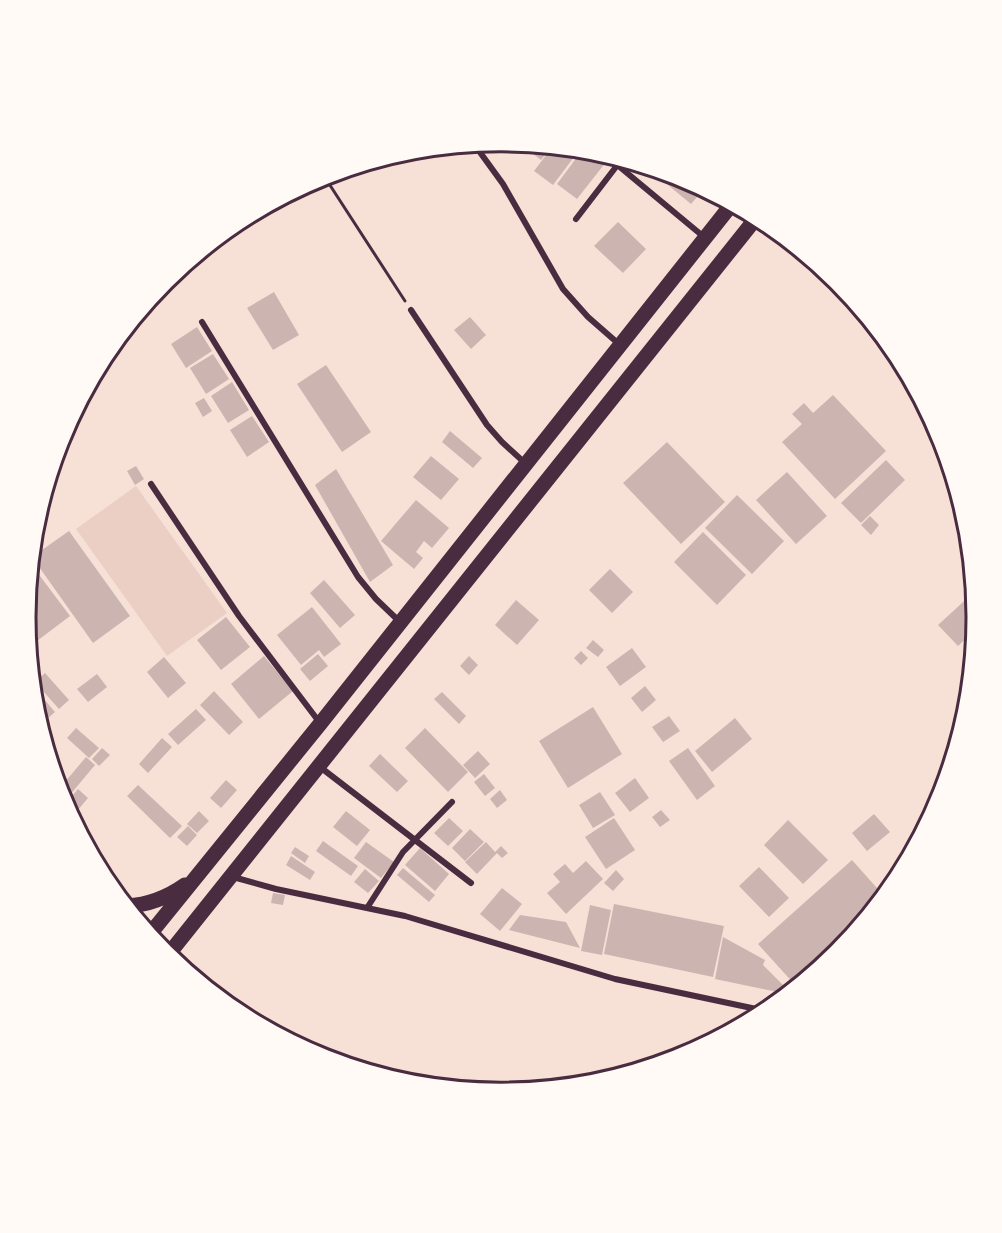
<svg xmlns="http://www.w3.org/2000/svg" width="1002" height="1233" viewBox="0 0 1002 1233" font-family="Rubik,sans-serif">
  <style>
    .green { fill: #ebcfc5 }
    .building { fill: #ccb4b1 }
    .lines { fill: none; stroke-linecap: round; stroke-linejoin: round }
    .path { stroke: #4a2c40; stroke-width: 3 }
    .minor { stroke: #4a2c40; stroke-width: 6 }
    .tertiary { stroke: #4a2c40; stroke-width: 10 }
    .trunk { stroke: #4a2c40; stroke-width: 15 }
    .rim { fill: none; stroke: #4a2c40; stroke-width: 3 }
  </style>
  <rect width="100%" height="100%" fill="#f7e1d7"/>
  <!-- green -->
  <path class="green" d="M136 486 227 613 167 656 76 529Z"/>
  <!-- building -->
  <path class="building" d="M529 144 540 145 552 146 541 160 526 148Z
    M553 146 580 149 553 185 534 171Z
    M583 149 590 150 606 162 577 199 557 184Z
    M645 166 683 177 704 189 691 204Z
    M618 222 646 249 623 273 594 246Z
    M274 292 299 335 273 350 247 308Z
    M470 317 486 335 471 349 454 330Z
    M197 327 212 351 186 368 171 344Z
    M213 354 229 379 206 394 190 368Z
    M326 365 371 432 342 452 297 384Z
    M232 382 249 410 228 423 211 396Z
    M833 395 886 451 835 499 782 442 802 424 792 414 804 403 813 413Z
    M204 398 212 411 203 417 195 403Z
    M252 416 269 442 247 457 230 430Z
    M450 431 482 458 473 468 442 442Z
    M667 442 725 502 681 544 623 483Z
    M431 456 459 479 441 500 413 477Z
    M886 460 905 480 861 523 841 503Z
    M136 466 144 479 135 485 127 471Z
    M336 469 393 565 370 582 315 485Z
    M787 472 827 516 796 544 756 500Z
    M737 495 784 541 752 574 705 528Z
    M416 500 449 528 432 548 424 541 416 552 423 558 414 569 381 541Z
    M870 516 879 525 871 535 861 525Z
    M69 531 130 616 93 643 32 557Z
    M703 532 746 575 717 605 674 562Z
    M31 564 70 616 29 647 26 616Z
    M610 569 633 592 612 613 589 590Z
    M324 580 355 615 340 628 310 593Z
    M974 592 976 617 975 630 958 646 938 625Z
    M516 600 539 620 517 645 495 625Z
    M312 607 341 644 324 657 319 650 301 665 277 635Z
    M226 617 250 647 221 670 197 640Z
    M593 640 604 650 598 657 586 648Z
    M632 648 646 667 620 686 606 667Z
    M581 651 588 658 581 665 574 658Z
    M318 654 328 666 310 681 300 669Z
    M264 656 293 691 259 719 231 684Z
    M469 656 478 665 469 675 460 666Z
    M164 657 186 683 168 698 147 672Z
    M45 673 69 700 59 709 35 682Z
    M97 674 107 687 88 702 77 689Z
    M32 685 55 712 40 725 35 709Z
    M645 686 656 700 642 712 631 698Z
    M214 691 243 722 229 735 200 705Z
    M442 692 466 716 459 724 434 699Z
    M593 707 622 754 568 788 539 741Z
    M196 709 206 720 178 745 168 734Z
    M669 716 680 731 663 742 652 727Z
    M735 718 752 739 712 772 695 751Z
    M76 728 99 748 89 758 67 738Z
    M425 728 468 772 448 792 405 748Z
    M162 738 172 747 148 773 139 764Z
    M102 748 110 755 99 766 92 759Z
    M688 748 715 786 697 800 669 761Z
    M478 751 490 764 475 778 463 765Z
    M380 754 408 781 397 792 369 766Z
    M86 757 95 765 64 802 59 789Z
    M484 774 495 788 485 796 474 782Z
    M635 778 649 798 630 812 615 793Z
    M226 780 237 790 221 808 210 798Z
    M138 785 182 826 170 838 127 796Z
    M78 789 88 798 72 817 65 804Z
    M500 790 507 800 497 808 490 799Z
    M600 792 615 815 593 828 579 805Z
    M661 810 670 820 660 827 652 817Z
    M199 811 209 821 197 833 187 824Z
    M346 811 370 830 357 846 333 827Z
    M874 814 890 832 867 851 852 833Z
    M449 818 463 831 448 846 434 833Z
    M614 818 635 850 606 869 585 837Z
    M788 820 828 860 803 884 764 845Z
    M188 826 197 835 187 846 177 837Z
    M470 829 484 842 465 861 452 848Z
    M323 841 358 866 351 876 316 851Z
    M366 842 394 862 381 878 354 858Z
    M486 842 495 852 501 846 508 853 502 858 497 853 477 874 465 862Z
    M295 847 309 856 305 863 291 853Z
    M420 848 449 874 435 891 405 865Z
    M291 856 315 872 310 880 286 865Z
    M852 860 884 896 837 953 796 986 758 944Z
    M586 861 603 879 566 914 547 893 560 882 553 874 565 864 573 873Z
    M759 867 789 898 769 917 739 886Z
    M403 868 435 895 429 902 397 875Z
    M365 869 379 881 368 893 354 882Z
    M616 870 624 879 613 891 604 883Z
    M502 888 522 904 500 931 480 914Z
    M273 893 285 895 283 905 271 903Z
    M614 904 724 926 713 977 604 954Z
    M590 905 611 910 602 955 581 951Z
    M520 915 566 922 580 948 509 930Z
    M723 937 765 960 763 965 790 992 787 994 715 979Z
    M229 994 257 1022V1023L237 1012 223 1000Z"/>
  <g class="lines">
    <!-- path -->
    <path class="path" d="M324 176 405 301"/>
    <!-- minor -->
    <path class="minor" d="M474 144 503 184 563 289 588 317 620 345
      M603 153 704 237
      M576 219 622 159
      M411 310 487 425 502 442 526 464
      M202 322 358 577 376 599 400 622
      M151 484 239 616 320 723
      M320 767 471 883
      M233 877 276 889 405 916 615 979 766 1011
      M367 908 403 852 452 802"/>
    <!-- tertiary -->
    <path class="tertiary" d="M150 934 173 950"/>
    <!-- trunk -->
    <path class="trunk" d="M127 906C147 905 168 897 185 885
      M150 934 320 724 732 204
      M168 955 757 217"/>
  </g>
  <!-- crop -->
  <path d="M0 0H1002V1233H0ZM36 617a465 465 0 1 1 930 0a465 465 0 1 1-930 0Z" fill="#fffaf5" fill-rule="evenodd"/>
  <path class="rim" d="M36 617a465 465 0 1 1 930 0a465 465 0 1 1-930 0Z"/>
</svg>
